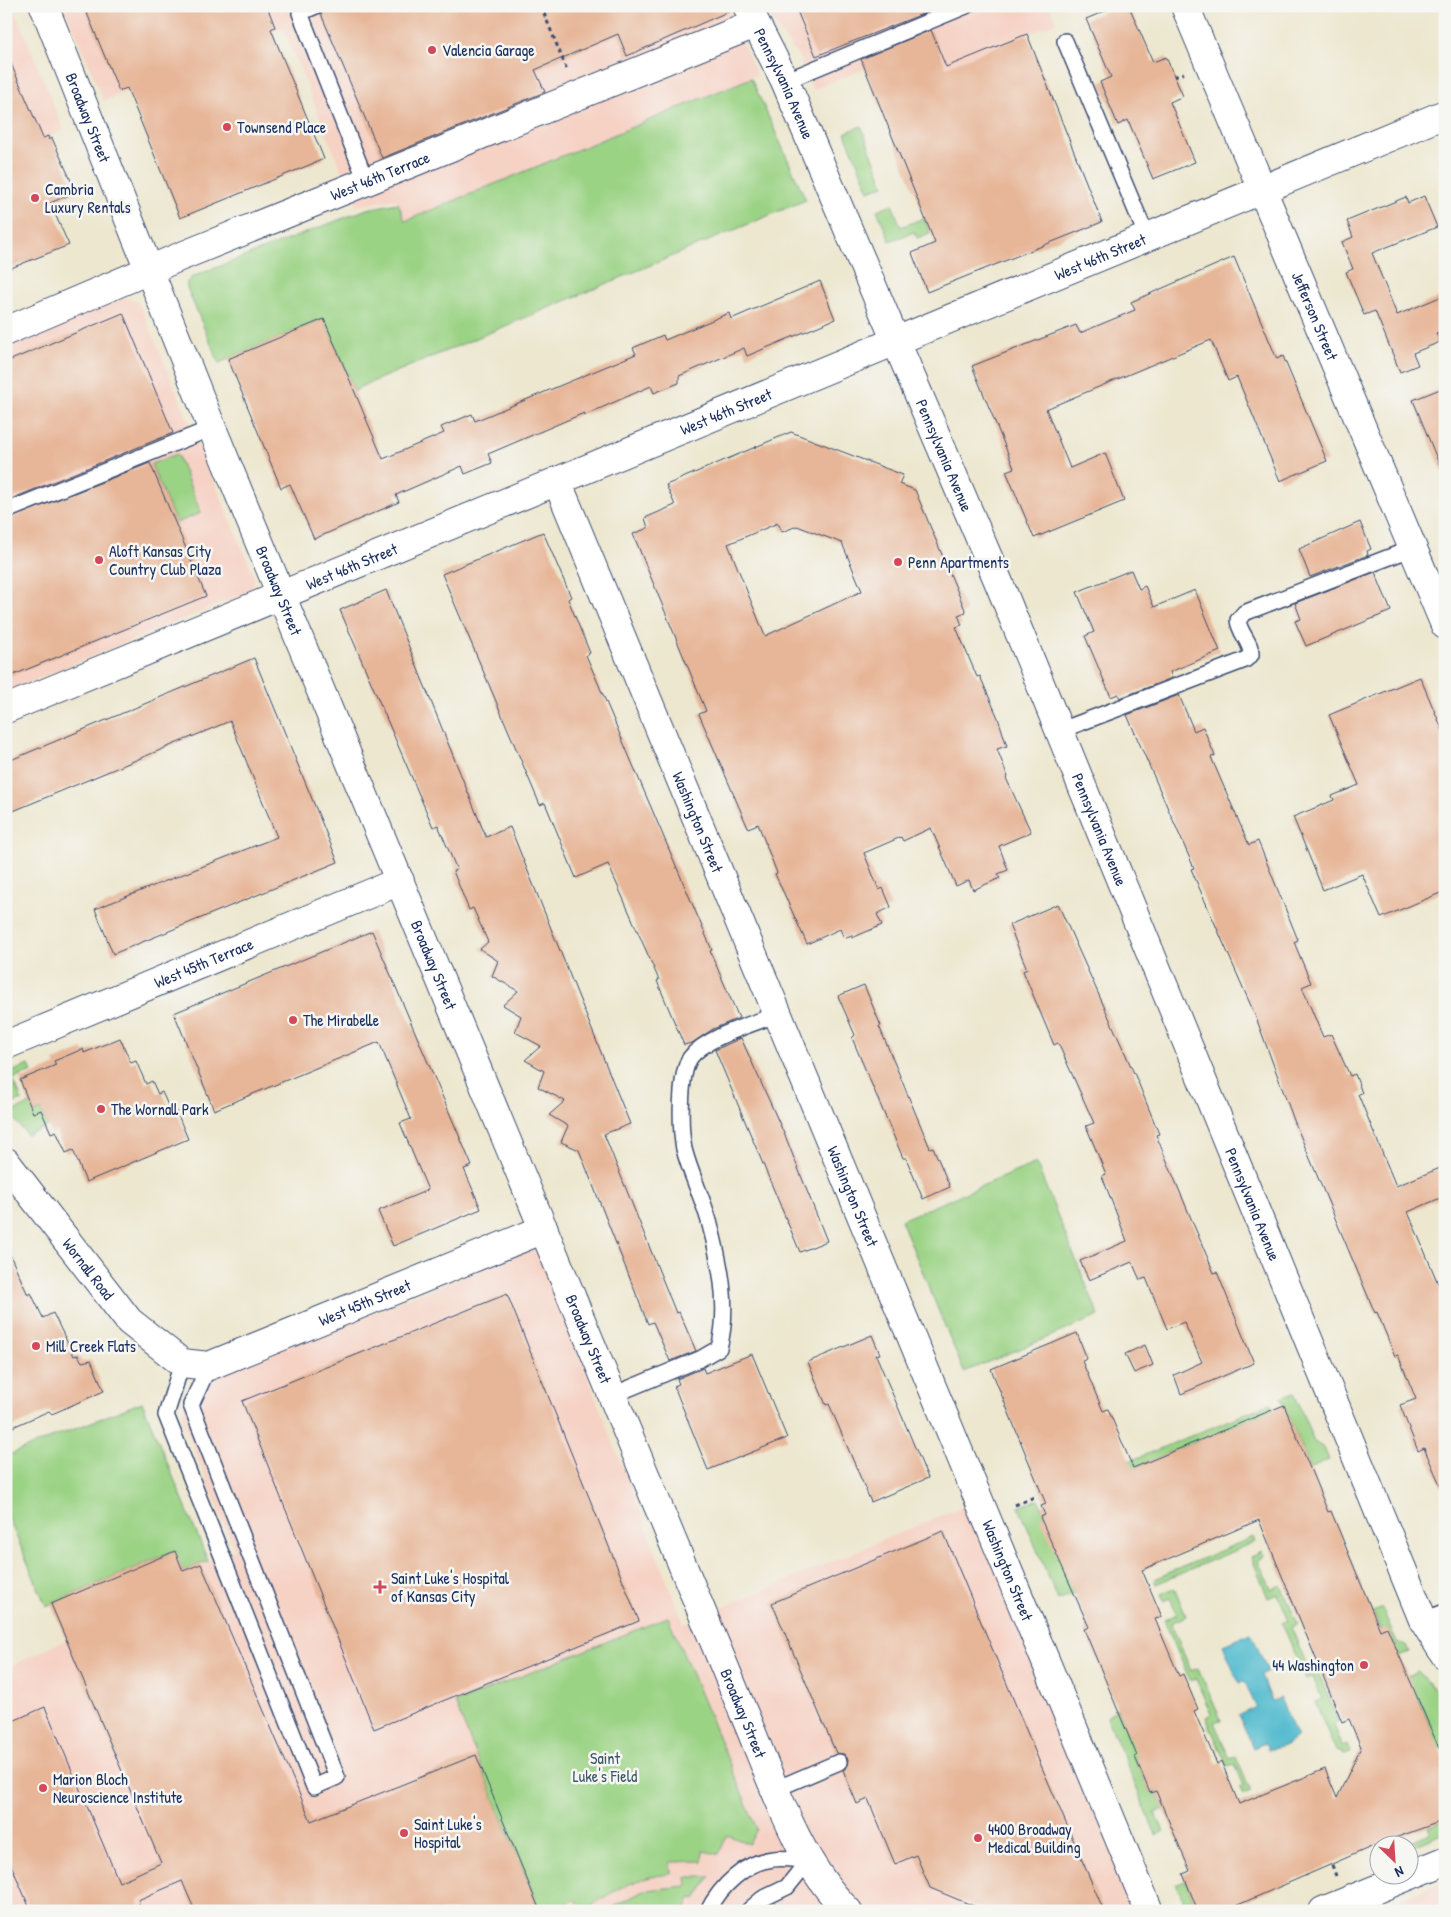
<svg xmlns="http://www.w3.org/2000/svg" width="1451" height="1917" viewBox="0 0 1451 1917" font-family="'Patrick Hand',sans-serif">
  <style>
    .built { fill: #f6d2c5 }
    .green { fill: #9bd385; stroke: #5b8172 }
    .water { fill: #50bacd; stroke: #367496 }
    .building { fill: #e7b698; fill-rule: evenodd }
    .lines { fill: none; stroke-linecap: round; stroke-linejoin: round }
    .service-casing { stroke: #3a4b6f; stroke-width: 18 }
    .minor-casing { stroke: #3a4b6f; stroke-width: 30 }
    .path { stroke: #3a4b6f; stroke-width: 3; stroke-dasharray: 4 4; stroke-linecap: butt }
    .service { stroke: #fff; stroke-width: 15 }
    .minor { stroke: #fff; stroke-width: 28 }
    .poi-dot { fill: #d1495b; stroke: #f6f6f2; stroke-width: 2 }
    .labels { text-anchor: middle; stroke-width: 5; stroke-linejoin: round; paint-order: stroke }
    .poi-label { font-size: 16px; fill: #1b2f5e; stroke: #f6f6f2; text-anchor: start }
    .street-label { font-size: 16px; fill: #1b2f5e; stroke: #f6f6f2 }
    .park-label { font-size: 16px; fill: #3b5868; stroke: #f6f6f2 }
  </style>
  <rect width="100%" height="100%" fill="#f6f6f2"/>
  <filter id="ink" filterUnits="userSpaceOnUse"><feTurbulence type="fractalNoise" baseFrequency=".02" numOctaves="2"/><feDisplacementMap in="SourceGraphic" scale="10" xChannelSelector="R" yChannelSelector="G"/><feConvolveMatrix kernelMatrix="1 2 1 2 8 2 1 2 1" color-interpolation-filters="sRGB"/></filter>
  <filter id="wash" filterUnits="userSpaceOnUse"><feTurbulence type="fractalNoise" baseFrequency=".0096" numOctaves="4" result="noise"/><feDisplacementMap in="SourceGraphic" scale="20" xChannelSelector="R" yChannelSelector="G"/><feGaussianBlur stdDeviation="1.12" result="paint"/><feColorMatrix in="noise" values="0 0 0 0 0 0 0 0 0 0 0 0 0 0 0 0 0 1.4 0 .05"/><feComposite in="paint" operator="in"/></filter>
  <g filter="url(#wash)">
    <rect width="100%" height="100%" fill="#ede7cf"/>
    <!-- built -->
    <path class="built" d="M6 6H13L64 130 6 154Z
      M64 6H727L757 75 405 221 396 199 356 206 283 28 104 101Z
      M767 6H1050L1057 22 946 67 935 40 813 90 800 59 774 23Z
      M124 298 137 301 140 305 254 576 255 583 248 592 6 692V346Z
      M537 1247 684 1624 971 1503 1136 1911H6V1668L66 1640 51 1604 175 1551 184 1571 234 1549 181 1417 192 1377 230 1369Z
      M1445 1880V1911H1370Z"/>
    <!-- green -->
    <path class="green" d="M751 78 806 200 360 387 355 392 324 319 219 363 187 288V282L192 277 367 209 398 203 405 221Z
      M861 126 884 185 869 191 845 133Z
      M892 204 901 227 924 218 930 233 917 238 914 232 890 241 877 210Z
      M177 454 201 513 176 523 151 464Z
      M29 1065 32 1072 13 1079 22 1100 6 1106V1074Z
      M30 1104 34 1113 41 1110 48 1126 27 1135 9 1113Z
      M1036 1163 1099 1316 964 1372 901 1220Z
      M1294 1393 1314 1442 1324 1448 1329 1460 1310 1468 1281 1398Z
      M142 1402 208 1561 183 1571 174 1551 46 1606 6 1512V1456Z
      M1271 1403 1273 1410 1128 1470 1125 1463Z
      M1038 1499 1045 1515 1041 1517 1075 1593 1058 1600 1019 1507Z
      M1253 1537 1255 1542 1156 1584 1154 1579Z
      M1262 1551 1264 1556 1258 1560 1271 1589 1281 1585 1298 1624 1291 1627 1309 1670 1316 1667 1339 1722 1334 1725 1343 1747 1347 1745 1350 1752 1344 1754 1336 1751 1315 1702 1322 1699 1313 1677 1306 1680 1282 1623 1289 1620 1278 1594 1268 1598 1251 1556Z
      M1174 1588 1186 1616 1171 1623 1191 1671 1198 1668 1221 1720 1214 1722 1230 1759 1236 1757 1251 1792 1243 1795 1240 1788 1244 1786 1235 1764 1227 1766 1206 1717 1211 1714 1196 1679 1190 1681 1164 1620 1177 1614 1170 1598 1164 1601 1161 1594Z
      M1382 1608 1397 1642 1407 1647 1409 1652 1399 1656 1387 1627 1381 1630 1373 1612Z
      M668 1617 757 1829 749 1844 727 1835 719 1854 703 1851 702 1861 670 1862 671 1874C636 1877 614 1890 585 1910L574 1899 562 1911H540L455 1703Z
      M1418 1671 1445 1701V1746L1437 1749 1434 1737 1419 1700 1411 1703 1407 1676Z
      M1117 1708 1129 1736 1141 1754 1135 1757 1150 1793 1156 1791 1164 1809 1155 1813 1163 1832 1156 1835 1107 1717Z
      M1445 1820V1833L1409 1848 1406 1843 1431 1833 1428 1827Z
      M686 1877H710L696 1899 691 1898 686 1911H606L645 1890 687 1886Z
      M1185 1880 1198 1911H1188L1176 1884Z"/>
    <!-- water -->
    <path class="water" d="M1251 1633 1268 1671 1261 1675 1272 1701 1280 1698 1297 1737C1288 1745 1280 1749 1268 1749L1265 1743 1253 1748 1239 1715 1256 1707 1245 1682 1239 1683 1223 1645Z"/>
    <g id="blocks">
      <!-- building -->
      <path class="building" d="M84 6H267L275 27 271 29 324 159 180 218 127 88 119 91Z
        M325 6H732V10L627 56 618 34 535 70 545 92 382 158 321 14Z
        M795 6H922L925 13 816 56Z
        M1117 6H1129L1153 62 1166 57 1183 96 1170 102 1195 162 1153 179 1128 120 1118 125 1100 82 1111 77 1086 19Z
        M931 30 946 67 1027 34 1102 222 927 292 912 253 935 243 861 59Z
        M6 52 43 138 48 136 49 140 52 138 76 192 50 203 69 245 6 270Z
        M1424 196 1437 227 1372 253 1397 315 1445 295V330L1436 333 1440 342 1413 353 1418 365 1400 372 1375 311 1364 315 1346 272 1353 269 1342 242 1353 237 1347 221 1406 197 1408 203Z
        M1234 257 1277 359 1283 356 1327 461 1280 481 1237 377 1228 381 1211 340 1046 409 1070 468 1105 453 1124 501 1034 538 1006 471 1014 468 972 366 1076 325 1080 333 1135 310 1131 302Z
        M820 281 835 319 747 356 744 348 679 376V383L654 393 651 386 585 415 584 413 488 454 492 463 465 474 462 466 396 495 399 502 314 539 290 484 281 488 228 359 324 319 383 459 444 433 441 427 472 414 475 421 636 354 633 348 663 335 665 340 729 313 731 319Z
        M123 313 173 433 6 501V362Z
        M1445 387V476H1444L1413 400Z
        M791 432 903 475 899 484 915 490 966 612 958 615 962 625 956 627 977 677 980 676 998 718 1007 746 997 749 1008 777 1006 778 1031 832 999 846 1008 870 998 874 1000 878 973 890 969 880 956 886 931 828 903 841 901 837 864 853 879 890 883 888 891 907 877 914 882 925 852 938V935L844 938 840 929 807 944 775 874 777 873 758 824 748 828 699 714 706 711 633 534 648 528 645 518 675 505 666 485ZM778 523 782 532 797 526 842 543 862 591 765 636 728 544Z
        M150 463 206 596 6 678V520Z
        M1360 522 1371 549 1367 551 1368 555 1310 577 1299 549Z
        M543 532 571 597 568 599 590 653 586 655 712 950 710 951 739 1018 713 1029 692 1043 684 1045 657 981 659 980 608 864 576 878 545 803 540 805 442 574Z
        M1131 570 1139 589 1145 586 1154 607 1195 590 1220 651 1170 672 1172 678 1120 698 1118 694 1111 697 1085 636 1094 632 1077 592Z
        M1375 572 1391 611 1306 646 1295 621 1301 619 1295 603Z
        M386 590 486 837 510 827 630 1124 604 1134 676 1313 679 1312 696 1351 670 1361 653 1322 648 1324 579 1150 561 1142 568 1126 549 1115 565 1101 538 1087 544 1071 525 1060 541 1046 515 1032 521 1016 503 1005 518 991 492 976 498 961 480 949 488 942 473 908 469 910 453 871 457 870 438 825 433 827 340 610Z
        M254 658 338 862 113 954 95 909 277 837 230 721 6 814V762Z
        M1420 677 1445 736V891L1381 918 1362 874 1323 890 1293 817 1334 800 1332 796 1359 785 1329 715Z
        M1179 695 1194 731 1203 727 1215 756 1211 757 1249 845 1258 841 1298 940 1294 942 1311 983 1302 987 1323 1037 1331 1034 1350 1076 1355 1074 1362 1093 1358 1094 1396 1186 1445 1166V1196L1408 1212 1445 1300V1496L1424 1448 1418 1451 1400 1405 1416 1399 1398 1355 1395 1356 1377 1312 1375 1313 1295 1123 1255 1015 1201 892 1191 869 1194 868 1127 715Z
        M1058 904 1138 1082 1159 1134 1156 1135 1214 1273 1217 1272 1254 1363 1181 1394 1174 1375 1202 1362 1184 1322 1167 1329 1146 1278 1140 1280 1132 1262 1089 1280 1080 1261 1127 1241 1102 1176 1106 1174 1086 1126 1094 1123 1058 1043 1054 1045 1023 971 1027 969 1009 925Z
        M372 931 472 1166 464 1169 481 1209 393 1246 378 1211 428 1190 400 1123 411 1119 379 1042 214 1110 174 1013Z
        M864 985 881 1026H879L930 1148 933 1147 950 1187 923 1199 906 1158H903L852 1038 855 1035 838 996Z
        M120 1038 131 1063 136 1061 146 1084 152 1081 158 1094 162 1092 170 1110 175 1108 188 1139 86 1182 73 1150 66 1153 56 1131 51 1133 41 1110 33 1113 20 1080 56 1065 54 1061 83 1049 84 1053Z
        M741 1038 786 1138 827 1241 800 1252 715 1050Z
        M6 1246 28 1295 31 1293 43 1318 53 1313 74 1356 78 1355 82 1362 91 1360 104 1391 52 1414 49 1411 6 1430Z
        M507 1294 639 1621 374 1729 242 1401Z
        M1077 1333 1087 1359 1082 1361 1103 1411 1108 1409 1133 1468 1284 1405 1328 1512 1331 1511 1380 1630 1387 1627 1445 1762V1820L1378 1844 1224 1911H1198L1183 1874 1190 1871 1156 1791 1150 1793 1143 1776 1135 1757 1137 1756 1084 1629 1089 1627 1040 1517 1045 1515 1041 1506 1046 1504 991 1369ZM1259 1520 1342 1722 1349 1719 1361 1747 1337 1798 1325 1769 1239 1804 1221 1761 1217 1764 1194 1711 1198 1709 1183 1674 1179 1676 1155 1619 1162 1617 1142 1570Z
        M872 1335 880 1354 876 1355 928 1478 871 1502 829 1404 826 1405 808 1362Z
        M1145 1345 1153 1365 1134 1373 1125 1354Z
        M752 1354 787 1438 708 1470 674 1386 679 1384 677 1379 703 1368 705 1373Z
        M943 1531 1037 1756 1104 1911H986L930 1888 916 1855 895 1864 868 1799 857 1804 843 1770 847 1767 848 1759 844 1754 836 1753 772 1603Z
        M175 1551 183 1571 201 1564 311 1821 476 1755 540 1911H195L182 1881 138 1900 140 1906 128 1911H31L6 1853V1724L45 1707 119 1882 161 1863 51 1604Z"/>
    </g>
  </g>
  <g filter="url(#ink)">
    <use href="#blocks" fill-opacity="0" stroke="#3a4b6f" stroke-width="1"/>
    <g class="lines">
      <defs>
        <path id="service" d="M316 6 300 13 366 181
          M1065 41 1147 237
          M785 81 966 6
          M6 511 212 428
          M1059 731 1245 660 1251 655C1252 643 1239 633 1238 620L1244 613 1413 548
          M182 1363 166 1415 314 1787 337 1777 191 1405 209 1366
          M613 1395 700 1359 719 1348C730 1307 720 1262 709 1221 702 1196 690 1173 684 1149 680 1129 679 1075 690 1058 705 1037 753 1024 778 1014
          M1423 1620 1445 1612
          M776 1789 839 1762
          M708 1911C720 1887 745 1862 773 1859 784 1857 797 1860 808 1861
          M748 1911 762 1899 787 1887 808 1861"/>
        <g id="minor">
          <path id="s1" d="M44 6 212 428 742 1709C771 1776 795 1859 848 1911"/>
          <path id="s2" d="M747 6 785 81 999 583 1423 1620 1445 1655"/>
          <path id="s3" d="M1185 6 1445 625"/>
          <path id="s4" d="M6 331 177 258 755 24"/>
          <path id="s5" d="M557 481 1149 1911"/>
          <path id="s6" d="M6 709 1445 114"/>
          <path id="s7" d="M6 1045 400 881"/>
          <path id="s8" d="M6 1162 129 1321 182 1363 209 1366 544 1229"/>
          <path d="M1323 1911 1445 1861"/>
        </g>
      </defs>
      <!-- service casing -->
      <use href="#service" class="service-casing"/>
      <!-- minor casing -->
      <use href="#minor" class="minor-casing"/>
      <!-- path -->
      <path class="path" d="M541 6 567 70
        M1174 77 1184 73
        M1015 1505 1037 1496
        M1332 1865 1336 1876"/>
      <!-- service -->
      <use href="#service" class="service"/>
      <!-- minor -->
      <use href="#minor" class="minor"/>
    </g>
  </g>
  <!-- markers -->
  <g class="poi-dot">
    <circle cx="432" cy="50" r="5"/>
    <circle cx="227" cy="127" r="5"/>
    <circle cx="35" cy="198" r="5"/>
    <circle cx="99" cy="560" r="5"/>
    <circle cx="898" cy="562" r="5"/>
    <circle cx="293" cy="1020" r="5"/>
    <circle cx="101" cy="1109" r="5"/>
    <circle cx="36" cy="1346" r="5"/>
    <path d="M377.5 1579.5h5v5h5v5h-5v5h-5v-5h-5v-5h5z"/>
    <circle cx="1364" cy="1665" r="5"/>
    <circle cx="43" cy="1788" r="5"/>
    <circle cx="404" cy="1833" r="5"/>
    <circle cx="978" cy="1838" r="5"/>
  </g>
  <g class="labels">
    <!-- poi labels -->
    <g class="poi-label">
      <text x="442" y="56">Valencia Garage</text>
      <text x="237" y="133">Townsend Place</text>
      <text x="45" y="195">Cambria<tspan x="45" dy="18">Luxury Rentals</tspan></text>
      <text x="109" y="557">Aloft Kansas City<tspan x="109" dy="18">Country Club Plaza</tspan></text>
      <text x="908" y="568">Penn Apartments</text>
      <text x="303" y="1026">The Mirabelle</text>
      <text x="111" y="1115">The Wornall Park</text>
      <text x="46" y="1352">Mill Creek Flats</text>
      <text x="391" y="1584">Saint Luke's Hospital<tspan x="391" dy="18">of Kansas City</tspan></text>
      <text x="1354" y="1671" text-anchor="end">44 Washington</text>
      <text x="53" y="1785">Marion Bloch<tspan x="53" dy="18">Neuroscience Institute</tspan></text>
      <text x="414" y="1830">Saint Luke's<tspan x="414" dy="18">Hospital</tspan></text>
      <text x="988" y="1835">4400 Broadway<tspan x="988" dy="18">Medical Building</tspan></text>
    </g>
    <!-- street labels -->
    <g class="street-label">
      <text dy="6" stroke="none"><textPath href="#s2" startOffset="86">Pennsylvania Avenue</textPath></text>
      <text dy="6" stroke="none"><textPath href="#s1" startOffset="120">Broadway Street</textPath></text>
      <text dy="6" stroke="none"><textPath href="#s4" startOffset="405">West 46th Terrace</textPath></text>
      <text dy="6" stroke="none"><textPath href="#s6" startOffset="1184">West 46th Street</textPath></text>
      <text dy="6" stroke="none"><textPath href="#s3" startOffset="336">Jefferson Street</textPath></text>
      <text dy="6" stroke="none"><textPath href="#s6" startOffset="779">West 46th Street</textPath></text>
      <text dy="6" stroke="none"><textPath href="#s2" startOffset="491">Pennsylvania Avenue</textPath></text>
      <text dy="6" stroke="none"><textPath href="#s6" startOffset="374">West 46th Street</textPath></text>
      <text dy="6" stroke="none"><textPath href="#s1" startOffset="630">Broadway Street</textPath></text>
      <text dy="6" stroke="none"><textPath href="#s5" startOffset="369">Washington Street</textPath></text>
      <text dy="6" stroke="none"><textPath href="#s2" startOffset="896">Pennsylvania Avenue</textPath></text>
      <text dy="6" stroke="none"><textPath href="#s7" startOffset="214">West 45th Terrace</textPath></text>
      <text dy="6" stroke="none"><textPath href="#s1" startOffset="1035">Broadway Street</textPath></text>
      <text dy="6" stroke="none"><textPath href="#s5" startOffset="774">Washington Street</textPath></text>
      <text dy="6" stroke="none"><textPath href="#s2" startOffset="1301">Pennsylvania Avenue</textPath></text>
      <text dy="6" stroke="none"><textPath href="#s8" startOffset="135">Wornall Road</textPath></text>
      <text dy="6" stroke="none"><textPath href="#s8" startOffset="464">West 45th Street</textPath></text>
      <text dy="6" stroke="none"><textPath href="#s1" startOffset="1440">Broadway Street</textPath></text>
      <text dy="6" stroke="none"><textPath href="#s5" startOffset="1179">Washington Street</textPath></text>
      <text dy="6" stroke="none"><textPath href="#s1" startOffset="1845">Broadway Street</textPath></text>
    </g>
    <!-- park labels -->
    <g class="park-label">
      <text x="605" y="1764">Saint<tspan x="605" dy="18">Luke's Field</tspan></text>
    </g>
  </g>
  <!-- margin -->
  <rect width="1451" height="1917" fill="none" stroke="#f6f6f2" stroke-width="25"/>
  <!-- north arrow -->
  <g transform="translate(1394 1860) rotate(155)"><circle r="24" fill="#f6f6f2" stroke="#9ea6b7"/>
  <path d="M0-4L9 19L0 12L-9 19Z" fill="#d1495b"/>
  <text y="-8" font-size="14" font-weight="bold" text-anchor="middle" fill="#1b2f5e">N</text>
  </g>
</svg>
